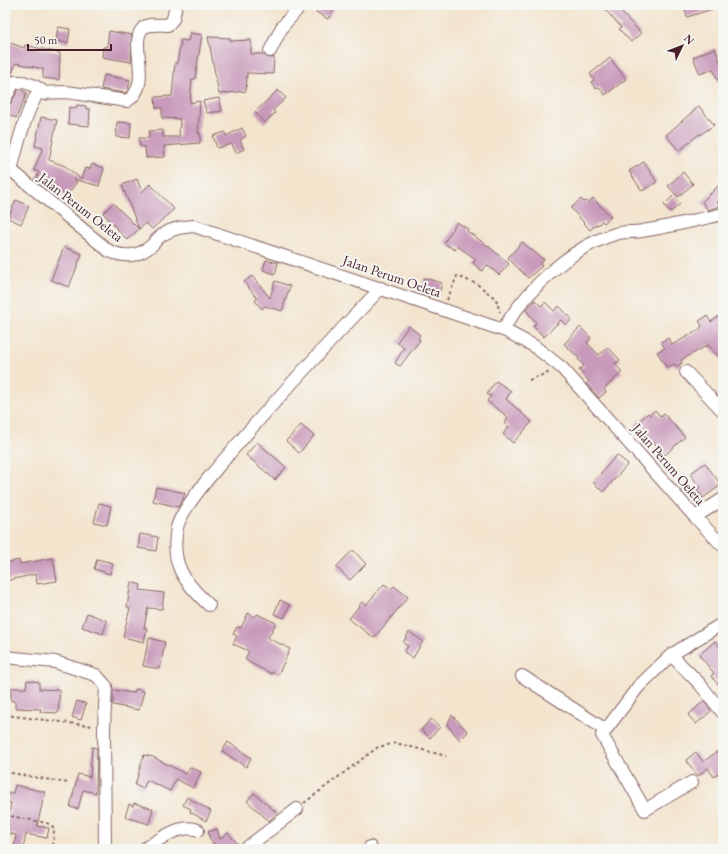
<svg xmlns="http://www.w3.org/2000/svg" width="728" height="854" viewBox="0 0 728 854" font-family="'EB Garamond',serif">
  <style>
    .building { fill: #c899ba }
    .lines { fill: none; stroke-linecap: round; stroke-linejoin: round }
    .minor-casing { stroke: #856464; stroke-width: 14 }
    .path { stroke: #856464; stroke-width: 2; stroke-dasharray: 3 3; stroke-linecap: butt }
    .minor { stroke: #fff; stroke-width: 12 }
    .labels { text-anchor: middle; stroke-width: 4; stroke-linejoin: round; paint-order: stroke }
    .street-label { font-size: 14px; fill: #4a1f2b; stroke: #f6f6f2 }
  </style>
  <rect width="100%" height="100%" fill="#f6f6f2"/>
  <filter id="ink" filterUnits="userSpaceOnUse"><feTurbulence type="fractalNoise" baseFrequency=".025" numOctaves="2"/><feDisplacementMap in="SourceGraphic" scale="8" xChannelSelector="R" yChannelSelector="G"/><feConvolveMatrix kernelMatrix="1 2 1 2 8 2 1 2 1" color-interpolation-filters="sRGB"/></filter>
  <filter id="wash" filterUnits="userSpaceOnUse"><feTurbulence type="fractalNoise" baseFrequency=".012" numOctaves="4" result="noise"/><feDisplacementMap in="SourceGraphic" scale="16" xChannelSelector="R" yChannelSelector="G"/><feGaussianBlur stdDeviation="0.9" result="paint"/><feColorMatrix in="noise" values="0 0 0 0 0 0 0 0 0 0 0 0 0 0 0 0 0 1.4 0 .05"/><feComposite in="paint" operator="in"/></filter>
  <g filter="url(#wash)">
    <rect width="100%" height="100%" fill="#f3e4ce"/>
    <g id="blocks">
      <!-- building -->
      <path class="building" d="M319 5H336L328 19 316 12Z
        M601 5H619L624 11 622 13 641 33 631 42 619 29 621 27Z
        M684 5H719V7L687 17Z
        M58 27 70 29 68 43 56 41Z
        M109 31 132 35 131 62 102 57 103 47H107Z
        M190 33 202 35 195 79H192L190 103 200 101 198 133H200V143L164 146 165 157 146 158 145 147 140 146 139 138H149V131L163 130V137H179L180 119 162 118V108H156L155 97 172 96 175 63H177L181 40 188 41Z
        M208 37 230 38V41L251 40V54H263L270 58 274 57 273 74 247 73 246 91 219 94Z
        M5 41 24 48 25 45 60 53 59 80 43 78V69L16 63 11 75 5 83Z
        M715 48 723 69V92L713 69 700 74 693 57Z
        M610 58 626 79 605 95 599 87 596 89 591 82 594 80 590 74Z
        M104 75 130 80 128 90 125 93 101 89Z
        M19 89 27 93 16 118 5 113V106L11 103Z
        M278 90 286 98 273 110 275 113 264 123 255 112Z
        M219 98 222 111 207 113 203 101Z
        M77 105 86 106V109H90L89 126 68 124 69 107 76 108Z
        M699 106 714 125 700 135 699 134 679 151 666 135Z
        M41 117 57 120 49 160 65 166 81 179 85 168 90 169 92 164 104 168 99 186 73 179 77 182 66 196 56 188 36 179 39 172 34 170 43 148 35 146Z
        M117 122 131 123 130 138 116 137Z
        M242 128 246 136 240 140 244 149 236 153 232 144 217 148 213 136 225 132 226 136Z
        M644 162 657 182 642 191 629 171Z
        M683 172 693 184 678 197 668 186Z
        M137 179 142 192 150 184 174 209 152 229 146 223 139 229 122 185Z
        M719 185 723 190V198L717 202 720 206 708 210 702 202Z
        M673 196 680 204 671 212 664 205Z
        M593 198 611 217 604 223 602 221 598 225 597 224 590 230 571 208 581 199 584 202 586 201 588 203Z
        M16 200 29 206 21 224 8 218Z
        M113 203 139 229 127 240 103 213Z
        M457 222 468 229 467 231 488 246 509 264 499 275 487 265 482 271 473 263 476 259 457 246 455 250 444 243Z
        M522 242 544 260 540 264 542 266 528 278 508 258Z
        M64 247 82 254 69 287 51 280Z
        M266 260 278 263 275 274 263 270Z
        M252 276 270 298 275 281 290 286 282 311 265 306 262 309 255 301 257 298 244 282Z
        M424 278 442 283 439 293 432 290 430 297 421 294Z
        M535 300 541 306 545 302 554 311 559 306 572 319 566 325 561 320 544 337 533 326 536 323 526 310Z
        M723 313V361L708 345 681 360 682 363 676 367 674 364 667 368 657 352 665 348 661 342 669 338 672 345 699 330 702 326 699 321 707 316 711 322Z
        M409 326 420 335 418 338 420 340 400 366 395 363 404 348 397 342Z
        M580 327 591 338 587 343 599 355 608 347 620 360 615 364 622 372 604 389 606 392 599 398 586 384 589 381 579 370 584 366 578 359 579 358 564 344Z
        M496 381 511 391 506 399 532 422 513 443 503 434 509 427 505 423 508 417 487 401 491 396 487 394Z
        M655 410 661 417 664 414 685 437 665 455 651 439 649 442 634 426 648 413 650 415Z
        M301 425 314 436 299 453 286 441Z
        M257 442 286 467 275 480 246 455Z
        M617 455 628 464 603 492 593 482Z
        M705 463 721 485 703 498 697 490 700 487 690 474Z
        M156 487 185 493 183 499 178 507 153 501Z
        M99 503 111 506 107 525 94 522Z
        M140 534 158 537 156 551 138 548Z
        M353 550 366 564 350 580 336 567Z
        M53 558 57 581 37 584 36 574 5 581V563L19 560 20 564Z
        M97 559 113 563 110 574 94 569Z
        M131 582 141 585 140 590 164 593 162 609 148 608 144 628H147L144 642 123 637 130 608 127 607Z
        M384 584 391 589 394 586 408 597 374 638 349 619 362 602 366 605Z
        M280 600 290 605 284 618 274 614Z
        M87 613 107 621 103 634 82 627Z
        M248 613 255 617 257 614 276 623 268 638 290 649 278 675 273 672 272 674 250 663 245 659 249 651 233 644 237 636 233 634 237 627 241 628Z
        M409 632 423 641 413 658 404 652 408 646 403 643Z
        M149 638 165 642 160 669 143 666Z
        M715 641 723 651V690L711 676 714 673 699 655Z
        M27 680 39 682V689L60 690 58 713 40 712 41 709 15 708V701H11V688H26Z
        M135 689 144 691 139 710 113 705V690L134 693Z
        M77 701 86 704 81 720 72 717Z
        M704 701 711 711 696 724 688 715Z
        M452 715 468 732 460 740 447 725Z
        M431 719 440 727 430 738 421 730Z
        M228 742 251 758 246 767 222 751Z
        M92 747 97 748 96 793 83 790 78 809 70 807 78 774 90 777Z
        M723 747V770L714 777 708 768 698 776 686 760 696 752 703 762Z
        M144 755 153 757 186 774 190 767 201 772 193 788 176 779 170 791 147 780 143 789 135 785Z
        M15 785 45 792 37 826 49 828 47 838 26 834 23 849H14L16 835 6 833 11 803 7 802 9 793H13Z
        M254 793 277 813 269 821 247 801Z
        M187 797 211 811 206 821 190 812 191 809 183 805Z
        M134 803 153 809 149 824 125 817 129 804 133 806Z
        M217 829 220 839 228 833 239 845 234 849H209L214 844 210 839 208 832Z"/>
    </g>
  </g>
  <g filter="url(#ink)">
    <use href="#blocks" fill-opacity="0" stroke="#856464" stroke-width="1"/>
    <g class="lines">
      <defs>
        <path id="minor" d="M270 51 282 27 301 5
          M5 99 14 82C26 81 38 86 45 94
          M5 165 109 251C126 258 138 257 152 245 156 241 159 236 164 234 173 228 183 227 194 226L506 331 534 346 562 368 695 517 723 546
          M11 171C16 150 26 110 38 93L67 92 127 101C154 85 128 43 143 28 149 23 161 25 168 25L173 19 176 5
          M506 331 505 326C529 288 571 247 615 234 624 231 634 233 642 231 669 227 696 220 723 214
          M686 372 723 411
          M695 517 723 499
          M209 605C184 582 170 564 177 528 180 510 216 469 229 454 278 397 329 342 381 288
          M723 623 671 655 699 683 723 713
          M671 655 638 687 602 735 645 810 692 782
          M5 657 55 662 96 675 106 686 104 727 105 849
          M522 676 606 730
          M370 847 371 849
          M144 849C159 840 180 823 198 830
          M245 849 297 809"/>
      </defs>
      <!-- minor casing -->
      <use href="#minor" class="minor-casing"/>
      <!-- path -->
      <path class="path" d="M447 300 457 276 477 284 496 299 500 312
        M529 380 550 372
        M5 715 93 726
        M5 772 68 783
        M304 803 378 747 396 743 446 756
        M5 815 47 823 54 828 53 849"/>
      <!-- minor -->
      <use href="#minor" class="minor"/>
    </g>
  </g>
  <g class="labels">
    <!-- street labels -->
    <g class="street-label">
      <text transform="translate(81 207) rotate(38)" y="5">Jalan Perum Oeleta</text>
      <text transform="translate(392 276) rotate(19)" y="5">Jalan Perum Oeleta</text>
      <text transform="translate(669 464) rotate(49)" y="5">Jalan Perum Oeleta</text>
    </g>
  </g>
  <!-- margin -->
  <rect width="728" height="854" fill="none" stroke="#f6f6f2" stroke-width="20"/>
  <!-- north arrow -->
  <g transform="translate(682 46) rotate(47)" stroke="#f6f6f2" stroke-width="3" paint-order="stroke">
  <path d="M0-3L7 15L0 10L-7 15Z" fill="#4a1f2b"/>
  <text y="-6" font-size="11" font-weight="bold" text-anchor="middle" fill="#4a1f2b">N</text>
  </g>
  <!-- scale -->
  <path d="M28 44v6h83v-6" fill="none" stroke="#4a1f2b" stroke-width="2"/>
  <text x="34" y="44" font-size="12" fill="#4a1f2b" stroke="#f6f6f2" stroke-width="3" paint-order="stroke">50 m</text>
</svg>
